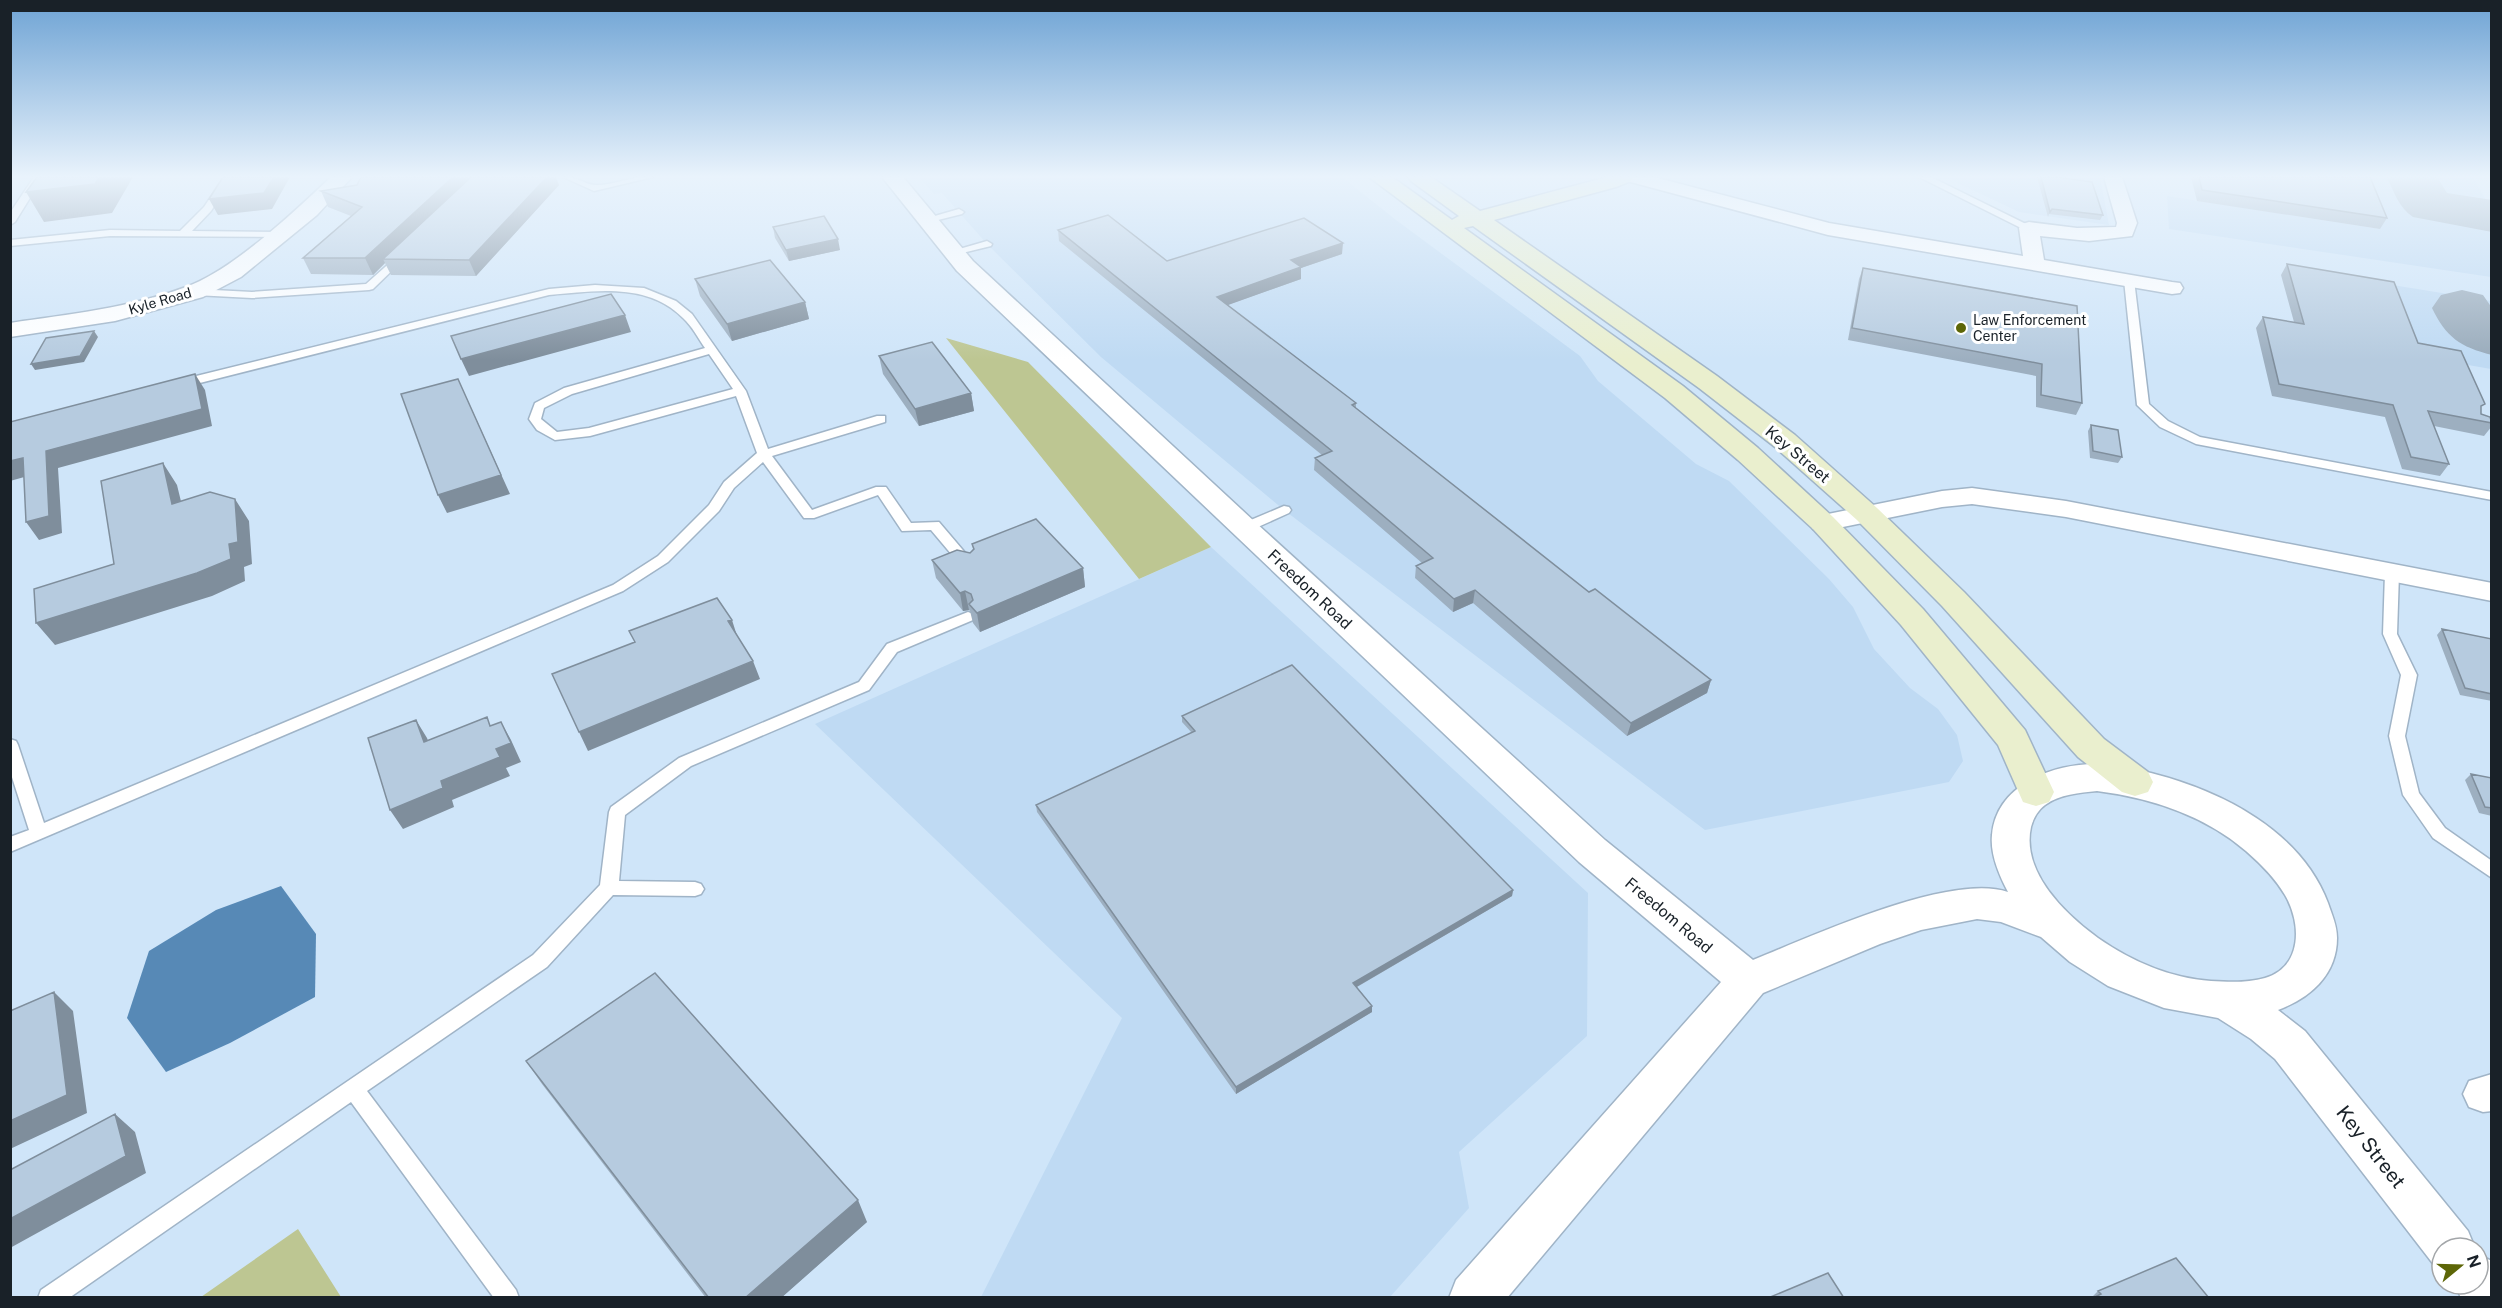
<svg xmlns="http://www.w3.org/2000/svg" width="2502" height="1308" viewBox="0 0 2502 1308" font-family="'Public Sans',sans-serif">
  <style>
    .built { fill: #bfdaf3 }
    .green { fill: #bdc692 }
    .water { fill: #5789b6 }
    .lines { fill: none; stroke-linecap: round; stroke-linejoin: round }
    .taxiway { fill: #99abbb; fill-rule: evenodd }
    .service-casing { stroke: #a0b4c7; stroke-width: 3 }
    .minor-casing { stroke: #a0b4c7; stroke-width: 3 }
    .tertiary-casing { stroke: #a0b4c7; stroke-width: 3 }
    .secondary-casing { stroke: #a0b4c7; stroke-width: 3 }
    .service { fill: #fff; fill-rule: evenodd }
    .minor { fill: #fff; fill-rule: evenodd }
    .tertiary { fill: #fff; fill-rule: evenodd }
    .secondary { fill: #eaefce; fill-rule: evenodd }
    .wall { fill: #9dafc0 }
    .shaded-wall { fill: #7f8e9c }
    .building { fill: #b6cbdf; stroke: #7f8e9c; stroke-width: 1.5 }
    .poi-dot { fill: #5d6607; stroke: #fff; stroke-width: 2 }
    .labels { text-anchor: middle; stroke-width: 6; stroke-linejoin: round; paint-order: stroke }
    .far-street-label { font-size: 14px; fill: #192128; stroke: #fff }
    .far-poi-label { font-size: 14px; fill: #192128; stroke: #fff; text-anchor: start }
    .street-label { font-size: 16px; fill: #192128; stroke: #fff }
    .near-street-label { font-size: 20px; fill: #192128; stroke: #fff }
  </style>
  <rect width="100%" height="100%" fill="#cfe5f9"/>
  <!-- built -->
  <path class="built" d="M919 177H1342L1396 220 1580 356 1598 381 1696 464 1729 481 1829 579 1853 607 1874 649 1910 688 1938 709 1957 735 1963 761 1949 782 1705 830 1284 510 1101 357 987 244 942 193 934 194Z
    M1945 177H2100L2109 225 2019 212Z
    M2359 177H2473L2491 209V277L2169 229 2167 196 2380 229Z
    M2374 282 2491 301V369L2411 355Z
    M1211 547 1588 893 1587 1036 1459 1152 1469 1208 1390 1297H981L1122 1018 815 724Z"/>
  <!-- green -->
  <path class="green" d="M946 338 1028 362 1211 547 1139 579Z
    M298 1229 341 1297H201Z"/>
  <!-- water -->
  <path class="water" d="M281 886 316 934 315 997 230 1043 166 1072 127 1018 149 951 216 910Z"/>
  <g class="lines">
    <!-- taxiway -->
    <path class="taxiway" d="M2387 177H2437L2447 193 2492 200V232L2413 217C2399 208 2394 192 2387 177Z
      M2462 290 2483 295 2492 308V355C2460 347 2446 337 2432 308L2441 295Z"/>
    <defs>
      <path id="service" d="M34 177H43L15 222 10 225V213Z
        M224 177H233L211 211 192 231 279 232 284 235 283 237 110 236 10 246V240L110 230 180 231 204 207Z
        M563 177C576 176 584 184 595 185 613 186 632 175 653 177L594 191Z
        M1919 177H1931L2034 228 2025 230Z
        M959 209 964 212 962 214 926 223 921 220Z
        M987 241 992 244 991 246 954 255 949 252Z
        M402 252 407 255 406 257 373 289 369 290 252 298 195 295 190 292 195 289 252 292 366 284Z
        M2129 277 2134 280 2149 404 2168 421 2200 437 2492 492V500L2196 444 2160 427 2137 405 2124 280Z
        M595 285 644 288 676 301 692 314 746 391 768 449 877 416H885V422L772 456 812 510 876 487H886L911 523 939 522 973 562 975 565 973 568H963L931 530 902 531 878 495 814 518H804L763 462 734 488 719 511 668 562 623 591 10 852V837L29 830 10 771V739L16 741 18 745 44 823 613 585 658 556 709 505 724 482 757 453 736 396 590 436 555 440 537 430 529 419 535 403 564 388 705 348C698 338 692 326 683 318 648 282 594 291 549 295L180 388 174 384 176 381 549 289ZM709 354 733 389 589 428 557 432 541 419 544 408 572 394Z
        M1284 506 1289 507 1291 510 1289 513 1249 531 1244 532 1237 528 1239 525Z
        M2392 569 2399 573 2397 634 2417 675 2405 736 2419 793 2445 828 2492 861V878L2433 838 2403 795 2389 736 2401 675 2383 634 2385 573Z
        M968 612 973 614 975 617 973 620 897 652 869 690 691 766 625 815 619 881 695 882 701 884 704 889 701 894 695 896 613 895 547 967 367 1091 516 1290 519 1298H494L351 1102 69 1298H38L41 1290 533 955 600 885 609 812 611 807 679 758 859 682 887 644Z"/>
      <path id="minor" d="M1625 177H1654L1829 223 2023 256 2019 228 2022 224 2029 222 2077 228 2116 227 2117 223 2104 177H2122L2137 223 2132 236 2089 241 2040 236 2044 260 2172 282 2180 283 2183 288 2180 293 2172 294 1828 235 1627 181Z
        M1972 488 2066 501 2492 583V601L2066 517 1972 504 1942 507 1823 531 1813 529 1810 523 1813 517 1823 515 1942 491Z
        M2492 1074V1111L2483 1112 2469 1107 2463 1094 2469 1081Z"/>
      <path id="tertiary" d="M331 177H352L317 215 241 277 203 297 115 321 10 337V323C69 314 130 308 186 287 233 270 294 212 331 177Z
        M882 177H903L973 261 1255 522 1605 840 1753 960C1810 937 1950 872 2008 892 1999 875 1990 854 1992 835 1996 785 2053 763 2098 764 2116 764 2134 769 2151 773 2222 791 2301 831 2328 903 2332 915 2337 925 2337 938 2337 975 2310 998 2278 1010L2305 1031 2468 1231 2475 1248H2442V1268L2434 1265 2275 1059 2251 1039 2218 1018 2164 1008 2108 986 2070 962 2041 937 2001 922 1977 919 1921 930 1880 944 1763 993 1507 1298H1449L1456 1280 1721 982 1579 862 957 271ZM2097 791C2151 798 2204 815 2246 851 2261 864 2275 878 2285 895 2302 924 2302 967 2265 978 2248 983 2228 982 2211 981 2170 978 2131 961 2098 938 2065 914 2021 872 2031 827 2033 819 2038 810 2045 805 2060 794 2079 793 2097 791Z
        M2478 1255 2492 1261V1298H2461L2455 1284H2478Z"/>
      <path id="secondary" d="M1369 177H1392L1452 220 1459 216 1411 181 1408 177H1431L1480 211 1607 177H1634L1631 181 1616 187 1494 220 1717 376 1795 435 1877 508 1964 592 2104 739 2148 772 2153 782 2148 792 2135 796 2122 792 2078 757 1942 606 1857 520 1775 447 1699 388 1473 226 1464 228 1683 386 1758 448 1833 517 1923 609 2025 730 2054 792 2049 802 2036 806 2023 802 1998 745 1901 625 1813 529 1738 460 1665 398Z"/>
    </defs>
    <!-- service casing -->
    <use href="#service" class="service-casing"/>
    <!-- minor casing -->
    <use href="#minor" class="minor-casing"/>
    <!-- tertiary casing -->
    <use href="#tertiary" class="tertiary-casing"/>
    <!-- secondary casing -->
    <use href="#secondary" class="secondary-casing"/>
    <!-- service -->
    <use href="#service" class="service"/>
    <!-- minor -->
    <use href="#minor" class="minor"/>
    <!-- tertiary -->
    <use href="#tertiary" class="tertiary"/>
    <!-- secondary -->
    <use href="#secondary" class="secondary"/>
  </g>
  <!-- wall -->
  <path class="wall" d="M361 177H470L559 185 476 276 391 275 385 263 373 275 311 274 303 258 351 216 328 207 321 191 357 185Z
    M2037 177H2056L2103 215 2100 220 2049 214 2048 217Z
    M2191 177H2370L2387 218 2380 229 2197 201Z
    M773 227 840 250 789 261 775 238Z
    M1058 230 1167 261 1342 254 1301 268V279L1227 305 1356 403V408L1589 592 1711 680 1707 693 1627 736 1473 603 1453 612 1415 578 1416 566 1422 563 1314 470 1315 458 1322 455 1059 241Z
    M2287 264 2418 343 2481 410V414L2492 420V426L2484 436 2434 426 2449 464 2440 476 2402 469 2385 417 2272 396 2256 328 2263 317 2294 322 2281 275Z
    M1863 268 2077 306 2082 403 2076 415 2036 407V376L1848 340 1859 279Z
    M695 279 805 302 809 319 732 341 700 296Z
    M879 356 971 393 974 411 919 426 883 374Z
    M2091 425 2122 457 2118 463 2090 458 2088 431Z
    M972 544 1083 568 1085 587 980 632 973 623 970 611 969 610 963 611 936 578 932 560 970 553 973 549Z
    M2442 629 2492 639V701L2460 695 2437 635Z
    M1182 716 1513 890 1512 896 1357 987 1372 1006V1012L1236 1094 1037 812 1036 805 1192 733 1182 722Z
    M2471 774 2492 778V816L2479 813 2465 780Z
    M526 1061 867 1222 781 1298H706L542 1084Z
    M2098 1291 2209 1298H2091Z"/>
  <!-- shaded-wall -->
  <path class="shaded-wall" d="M99 177H133L112 213 44 222 26 192Z
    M274 177H290L272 209 218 215 209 199Z
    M453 177H470L472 180 383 259 385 263 373 275 365 258Z
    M547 177H556L559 185 476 276 469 260Z
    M838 239 840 250 789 261 786 250Z
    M1343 243 1342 254 1301 268V279L1217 309V297L1291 260Z
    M805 302 809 319 732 341 727 324Z
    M625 315 631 332 469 376 461 359Z
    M94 331 98 337 84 362 35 370 31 364Z
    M195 374 205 390 212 426 58 468 62 533 39 540 26 522 46 451Z
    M458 379 510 494 447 513 438 495Z
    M971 393 974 411 919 426 915 409Z
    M23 458 35 474 10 481V461Z
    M163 463 177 485 187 526 172 504Z
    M235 499 249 521 252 564 244 567 245 581 212 596 55 645 36 623 229 544Z
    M1083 568 1085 587 980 632 977 613Z
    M1475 590 1473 603 1453 612 1454 599Z
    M965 591 969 610 963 611 960 593Z
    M732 620 738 639 728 621Z
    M753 661 760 679 588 751 579 732Z
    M1711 680 1707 693 1627 736 1631 723Z
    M416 720 427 738 436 761 424 742Z
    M501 722 511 740 521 762 506 768 510 776 452 800 454 807 403 829 390 810 496 749Z
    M1513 890 1512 896 1353 989V983Z
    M54 992 73 1011 87 1113 10 1149V1121Z
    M1372 1006V1012L1236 1094V1087Z
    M115 1114 135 1132 146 1173 10 1248V1219Z
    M858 1200 867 1222 781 1298H745Z"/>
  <!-- building -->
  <path class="building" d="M37 177H99L95 184 26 192Z
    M223 177H274L264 193 209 199Z
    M361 177H453L365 258H303L362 207 321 191 357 185Z
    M471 177H547L469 260 383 259Z
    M2041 177H2056L2092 182 2103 215 2052 209 2050 212Z
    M2199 177H2370L2387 218 2202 190Z
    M1108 215 1167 261 1304 218 1343 243 1291 260 1301 267 1217 297 1356 403 1352 405 1589 592 1595 589 1711 680 1631 723 1475 590 1454 599 1416 566 1433 558 1315 458 1332 451 1058 230Z
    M824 216 838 239 786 250 773 227Z
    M770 260 805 302 727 324 695 279Z
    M2287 264 2394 282 2418 343 2461 351 2485 404 2481 406V414L2490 417 2492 423 2428 411 2449 464 2411 457 2393 405 2279 384 2263 317 2304 324Z
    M1863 268 2077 306 2082 403 2041 395 2042 364 1852 328Z
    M611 294 625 315 461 359 451 336Z
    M94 331 80 356 31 364 46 338Z
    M932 342 971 393 915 409 879 356Z
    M195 374 202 409 46 451 49 516 26 522 23 458 10 461V422Z
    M458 379 501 475 438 495 401 394Z
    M2091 425 2118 430 2122 457 2093 451Z
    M163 463 172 504 210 492 235 499 238 542 229 544 231 559 197 573 36 623 34 589 114 564 101 481Z
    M1036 519 1083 568 977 613 969 604 973 600 971 594 965 591 960 593 932 560 957 550 970 553 974 549 972 544Z
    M717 598 732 620 728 621 753 661 579 732 552 674 635 642 629 631Z
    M2442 629 2492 639V694L2465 688Z
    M1292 665 1513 890 1353 983 1372 1006 1236 1087 1036 805 1195 731 1182 716Z
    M487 717 490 726 501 722 511 743 496 749 500 757 441 781 443 788 390 810 368 738 416 720 424 742Z
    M2471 774 2492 778V808L2485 807Z
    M655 973 858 1200 745 1298H709L526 1061Z
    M54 992 67 1095 10 1121V1011Z
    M115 1114 126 1156 10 1219V1170Z
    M2176 1258 2209 1298H2093L2101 1294 2098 1291Z
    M1828 1273 1844 1298H1768Z"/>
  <!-- sky -->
  <linearGradient id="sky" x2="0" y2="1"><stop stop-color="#6ea3d4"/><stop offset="0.49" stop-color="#e9f3fc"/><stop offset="1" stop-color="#e9f3fc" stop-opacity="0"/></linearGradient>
  <rect width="2502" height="360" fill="url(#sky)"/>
  <!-- markers -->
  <circle class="poi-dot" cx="1961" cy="328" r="6"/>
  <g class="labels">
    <!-- far-street labels -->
    <g class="far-street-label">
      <text transform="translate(160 301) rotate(-16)" y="5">Kyle Road</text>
    </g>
    <!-- far-poi labels -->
    <g class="far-poi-label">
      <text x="1973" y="325">Law Enforcement<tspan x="1973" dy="16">Center</tspan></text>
    </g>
    <!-- street labels -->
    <g class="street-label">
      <text transform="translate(1798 454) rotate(40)" y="6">Key Street</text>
      <text transform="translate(1310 589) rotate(43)" y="6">Freedom Road</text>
      <text transform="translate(1669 915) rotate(40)" y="6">Freedom Road</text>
    </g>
    <!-- near-street labels -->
    <g class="near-street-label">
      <text transform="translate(2371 1147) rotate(52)" y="7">Key Street</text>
    </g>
  </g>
  <!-- border -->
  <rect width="2502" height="1308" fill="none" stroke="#192128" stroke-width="24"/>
  <!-- north arrow -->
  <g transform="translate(2460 1266) rotate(71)"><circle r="28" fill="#ffffff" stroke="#a3a6a9" stroke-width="1.5"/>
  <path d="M0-4.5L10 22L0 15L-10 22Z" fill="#5d6607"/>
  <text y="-9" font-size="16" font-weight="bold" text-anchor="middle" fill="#192128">N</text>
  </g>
</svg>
